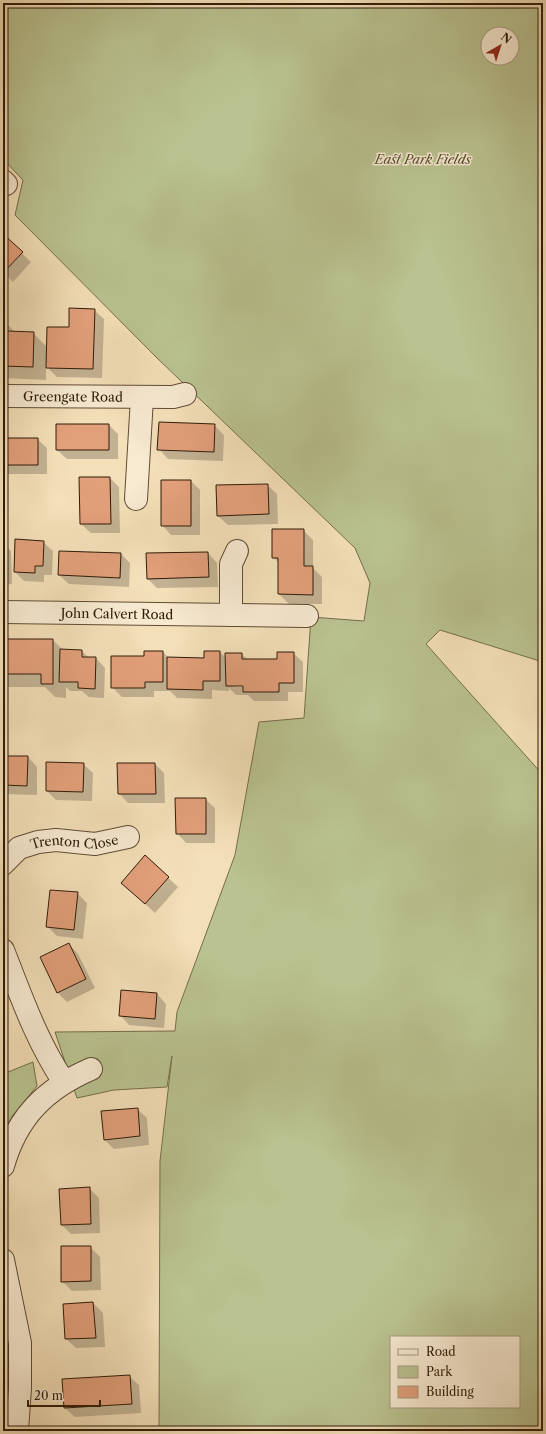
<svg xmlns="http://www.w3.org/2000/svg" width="546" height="1434" viewBox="0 0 546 1434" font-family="'Libre Caslon Text',serif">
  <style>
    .green { fill: #b9c290; stroke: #746e4c; fill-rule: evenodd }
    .shadow { fill: #0003; fill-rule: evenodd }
    .building { fill: #e19f7a; stroke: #2f1b09 }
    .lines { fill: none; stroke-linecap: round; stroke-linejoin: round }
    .minor-casing { stroke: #604c35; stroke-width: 24 }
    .minor { stroke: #f7ead1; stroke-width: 22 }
    .labels { text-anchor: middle; stroke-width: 3; stroke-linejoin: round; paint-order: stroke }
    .park-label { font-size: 13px; font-style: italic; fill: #584d32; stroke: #f7ead1 }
    .street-label { font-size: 13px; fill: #2f1b09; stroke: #f7ead1 }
  </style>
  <rect width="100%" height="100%" fill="#f3dfb8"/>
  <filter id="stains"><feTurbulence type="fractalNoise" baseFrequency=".005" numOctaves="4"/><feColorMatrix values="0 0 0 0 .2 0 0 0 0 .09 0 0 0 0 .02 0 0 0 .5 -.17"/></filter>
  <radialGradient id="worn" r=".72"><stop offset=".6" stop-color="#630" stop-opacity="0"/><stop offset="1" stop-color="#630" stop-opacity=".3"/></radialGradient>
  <!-- green -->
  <path class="green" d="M3 3H543V662L440 630 426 644 543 775V1431H159L160 1161 172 1056 167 1087 114 1090 77 1098 55 1032 175 1031 177 1012 235 855 259 722 304 718 311 617 364 621 370 583 355 548 157 358 15 215 23 180 3 159ZM488 34H512V58H488ZM391 1337H519V1407H391Z
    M33 1062 37 1086 13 1115 3 1133V1074Z"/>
  <!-- shadow -->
  <path class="shadow" d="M3 235 31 262 13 282 3 272Z
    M94 310 104 319 102 378 57 377 46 366V380L3 378V324H7L15 332 33 333 48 348Z
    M109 425 118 434V459H67L57 450Z
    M214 425 224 435 223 461 168 459 159 449Z
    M3 439H37L47 448V474H6L3 471Z
    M110 478 119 487 120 533H91L81 524Z
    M191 481 200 490V535H171L162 525Z
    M267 485 277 494 278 524 228 525 218 516Z
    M303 530 313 540V568L322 577V604H289L279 594V563L273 557Z
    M43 542 53 551 52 575H44V582L24 581 15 572Z
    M3 543 11 551 12 584 3 585Z
    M208 553 217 563 218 587 157 588 148 579Z
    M121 554 130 563 129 587 69 584 59 575Z
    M3 640H53L63 650 82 651 89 658H96L105 668 104 698 89 697 82 691H70L66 687V698L55 697 45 687H3Z
    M163 652 169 658 205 659 220 652 226 658 242 654 248 660H278L293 653 303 662V692H288V701H254L248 695H236L229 688V691L212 690V699L177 698 170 691H154V697H122L112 687 145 657ZM235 685H248V687H235Z
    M3 757H28L37 767V795L3 794Z
    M83 764 93 773 92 801 56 800 47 791Z
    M155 764 164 773 165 803H128L119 793Z
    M205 799 215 808V843H186L177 833Z
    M146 857 178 887 155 913 132 892Z
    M77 893 87 903 83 939 57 936 47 926Z
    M69 944 78 954 95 988 67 1002 57 992Z
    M157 994 166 1004 164 1028 129 1025 120 1015Z
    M137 1109 147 1118 149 1145 114 1149 104 1139Z
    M89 1188 99 1198 100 1233 71 1234 62 1225Z
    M90 1247 100 1257 101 1290 72 1291 62 1281Z
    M93 1303 103 1313 105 1347 76 1348 66 1339Z
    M129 1376 139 1385 141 1413 75 1417 65 1408Z"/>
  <!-- building -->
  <path class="building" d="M3 234 23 252 3 273Z
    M69 308 95 309 93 369 46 368 47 327H69Z
    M3 323H7V331L34 332 33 367 3 366Z
    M159 422 215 424 214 452 157 450Z
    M56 424H109V450H56Z
    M3 438H38V465H3Z
    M79 477H110L111 524H80Z
    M161 480H191V526H161Z
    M268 484 269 514 217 516 216 485Z
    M272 529H304V566H313V595L278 594V558H272Z
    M15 539 44 541 43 566H35V573L14 572Z
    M59 551 121 553 120 578 58 575Z
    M208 552 209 577 147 579 146 553Z
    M3 639H53V684H41V674H3Z
    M60 649 82 650V657H96L95 689 78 688V682H59Z
    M144 651H163V682H145V688H111V656H144Z
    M204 651H220V681H203V690L167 689V657L204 658Z
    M277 652H294V683H279V692H243V686H226L225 653H242V659H277Z
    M3 756H28L27 786 3 785Z
    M46 762 84 763 83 792 46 791Z
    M117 763H155L156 794H118Z
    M175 798H206V834H176Z
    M145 855 169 877 145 904 121 883Z
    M50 890 78 892 74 930 46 927Z
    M69 943 86 979 57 993 40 957Z
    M121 990 157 993 155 1019 119 1016Z
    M138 1108 140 1136 104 1140 101 1111Z
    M90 1187 91 1224 61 1225 59 1189Z
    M61 1246H91V1281L61 1282Z
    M93 1302 96 1338 65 1339 63 1304Z
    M130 1375 132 1404 64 1408 62 1379Z"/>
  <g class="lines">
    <defs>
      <g id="minor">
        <path d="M3 181 6 184"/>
        <path id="s1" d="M3 396 173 397 185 394"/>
        <path d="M136 499 142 398"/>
        <path id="s2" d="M3 612 307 616"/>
        <path d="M231 615V564L237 551"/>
        <path id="s3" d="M3 864 19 848 38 842 56 840 95 844 128 837"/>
        <path d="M3 950C21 996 37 1042 64 1082"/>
        <path d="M3 1166C17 1117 45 1089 91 1069"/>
        <path d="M3 1260 20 1343V1388L17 1431"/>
      </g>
    </defs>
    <!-- minor casing -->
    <use href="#minor" class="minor-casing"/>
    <!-- minor -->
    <use href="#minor" class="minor"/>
  </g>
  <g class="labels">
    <!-- park labels -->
    <g class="park-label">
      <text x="423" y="164">East Park Fields</text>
    </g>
    <!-- street labels -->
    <g class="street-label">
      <text dy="5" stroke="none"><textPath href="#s1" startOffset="70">Greengate Road</textPath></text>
      <text dy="5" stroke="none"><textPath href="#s2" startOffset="114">John Calvert Road</textPath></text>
      <text dy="5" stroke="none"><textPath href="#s3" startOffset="79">Trenton Close</textPath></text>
    </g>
  </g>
  <!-- margin -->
  <rect width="546" height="1434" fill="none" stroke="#f3dfb8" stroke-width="16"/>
  <rect x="4" y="4" width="538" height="1426" fill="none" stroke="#2f1b09" stroke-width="2"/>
  <rect x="8" y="8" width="530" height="1418" fill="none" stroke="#2f1b09"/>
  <!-- legend -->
  <rect x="390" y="1336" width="130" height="72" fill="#f7ead1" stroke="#a79781"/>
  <rect x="398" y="1349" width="20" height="6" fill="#f7ead1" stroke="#a79781"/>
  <text x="426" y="1356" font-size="12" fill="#2f1b09">Road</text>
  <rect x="398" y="1366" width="20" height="12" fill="#b9c290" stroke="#a79781"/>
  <text x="426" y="1376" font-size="12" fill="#2f1b09">Park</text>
  <rect x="398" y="1386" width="20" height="12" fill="#e19f7a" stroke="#a79781"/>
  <text x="426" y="1396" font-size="12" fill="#2f1b09">Building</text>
  <!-- north arrow -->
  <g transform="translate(500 46) rotate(39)"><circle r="19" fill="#f7ead1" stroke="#a79781"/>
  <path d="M0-3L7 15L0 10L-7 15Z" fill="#8f2418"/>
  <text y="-6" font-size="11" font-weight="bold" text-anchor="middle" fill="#2f1b09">N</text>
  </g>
  <!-- scale -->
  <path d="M28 1400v6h72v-6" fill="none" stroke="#2f1b09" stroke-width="2"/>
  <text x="34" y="1400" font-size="12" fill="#2f1b09" stroke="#f7ead1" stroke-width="3" paint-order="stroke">20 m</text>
  <rect width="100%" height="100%" filter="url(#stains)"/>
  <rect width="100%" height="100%" fill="url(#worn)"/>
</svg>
